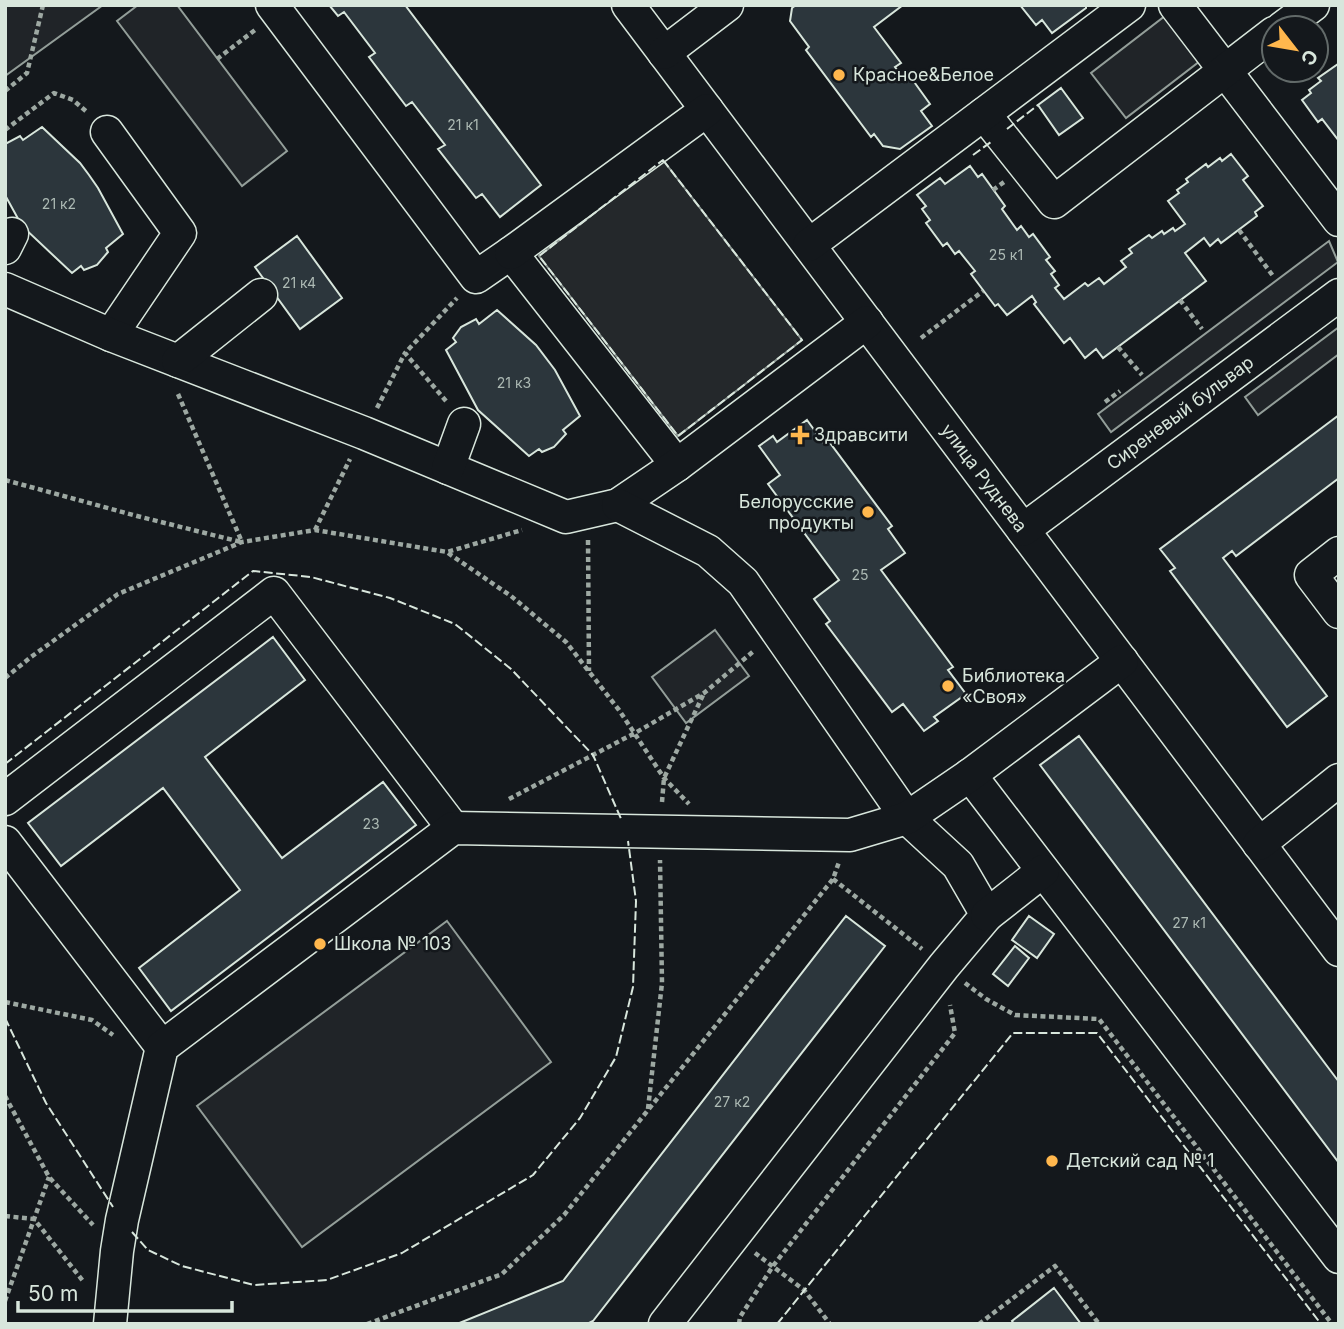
<svg xmlns="http://www.w3.org/2000/svg" width="1344" height="1329" viewBox="0 0 1344 1329" font-family="Inter,sans-serif">
  <style>
    .green { fill: #202428; stroke: #939e99; stroke-width: 2 }
    .parking { fill: #24282b; stroke: #939e99; stroke-width: 2 }
    .building { fill: #2c363c; stroke: #d8e6dc; stroke-width: 2 }
    .lines { fill: none; stroke-linecap: round; stroke-linejoin: round }
    .minor-casing { stroke: #d8e6dc; stroke-width: 35 }
    .path { stroke: #9da8a2; stroke-width: 4.5; stroke-dasharray: 5 3.5; stroke-linecap: butt }
    .minor { stroke: #14181c; stroke-width: 32 }
    .fence { stroke: #d8e6dc; stroke-width: 2; stroke-dasharray: 9 3.5; stroke-linecap: butt }
    .poi-dot { fill: #ffb74d; stroke: #14181c; stroke-width: 2.5 }
    .labels { text-anchor: middle; stroke-width: 5; stroke-linejoin: round; paint-order: stroke }
    .number-label { font-size: 14px; fill: #adbab4 }
    .poi-label { font-size: 18px; fill: #d8e6dc; stroke: #14181c; text-anchor: start }
    .street-label { font-size: 18px; fill: #d8e6dc; stroke: #14181c }
  </style>
  <rect width="100%" height="100%" fill="#14181c"/>
  <!-- green -->
  <path class="green" d="M5 5H103L5 76Z
    M138 5H177L287 151 242 186 117 21Z
    M1165 16 1200 61 1126 118 1091 73Z
    M1329 241 1338 262 1111 432 1098 414Z
    M1339 327V354L1258 415 1245 397Z
    M715 630 749 676 686 723 652 677Z
    M447 921 551 1062 302 1247 197 1106Z"/>
  <!-- parking -->
  <path class="parking" d="M663 160 802 340 678 436 539 256Z"/>
  <!-- building -->
  <path class="building" d="M329 5H405L541 185 500 217 482 194 476 198 438 149 445 145 412 102 406 106 369 57 375 53 344 12 338 16Z
    M796 5H903L874 27 901 63 895 67 906 82 912 79 930 104 921 111 932 126 900 149 883 146 874 134 871 137 806 50 809 47 790 21 792 8Z
    M1020 5H1086V8L1052 33 1042 20 1036 25Z
    M1338 64H1339V141L1322 119 1318 122 1302 100 1311 93 1309 90 1321 81 1318 78Z
    M1061 88 1083 118 1059 135 1038 105Z
    M42 127 80 163 89 175 98 188 123 234 106 248 108 252 97 265 84 270 81 266 72 273 22 226 5 195V144L20 136 23 140Z
    M1231 154 1248 176 1243 180 1263 206 1255 212 1257 216 1221 243 1218 239 1210 246 1204 238 1185 253 1206 281 1103 358 1096 349 1085 358 1070 338 1064 343 1034 304 1036 302 1032 296 1007 315 998 304 995 306 971 274 975 271 959 251 955 254 947 243 943 246 926 223 930 220 922 209 926 206 917 195 940 178 945 184 970 166 978 177 982 174 1005 206 1002 209 1017 230 1021 226 1029 237 1033 234 1050 257 1046 260 1055 271 1051 274 1059 285 1055 288 1064 299 1085 283 1088 286 1099 278 1104 284 1126 267 1121 261 1132 253 1129 249 1149 235 1152 238 1162 231 1164 234 1173 228 1175 231 1185 224 1168 201 1179 193 1177 190 1188 182 1186 179 1206 164 1208 167 1220 158 1222 161Z
    M297 236 342 298 300 329 255 267Z
    M497 310 536 345 555 370 580 416 563 430 566 434 554 447 542 452 539 449 529 456 478 410 446 350 456 342 453 338 461 327 476 319 479 324Z
    M1339 415V478L1236 556 1232 551 1223 558 1327 696 1287 727 1170 571 1175 568 1160 549Z
    M807 420 823 442 827 439 892 526 888 529 905 553 881 570 953 667 948 670 966 694 934 717 938 721 924 731 903 704 892 712 826 624 830 621 814 599 839 580 768 484 780 475 759 446 773 436 777 442Z
    M273 637 305 680 205 757 282 858 383 782 416 825 171 1011 139 968 240 890 163 788 61 866 28 823Z
    M1079 736 1339 1082V1163L1040 765Z
    M846 916 885 946 593 1321 587 1324H457L563 1281Z
    M1029 916 1054 934 1037 958 1012 940Z
    M1015 946 1029 958 1008 986 993 974Z
    M1054 1288 1081 1324H1014L1012 1321Z"/>
  <g class="lines">
    <defs>
      <g id="minor">
        <path d="M272 5 476 277 511 253 677 465"/>
        <path id="s1" d="M628 5 1339 950"/>
        <path d="M1175 5 1339 220"/>
        <path d="M1282 28 1313 5"/>
        <path d="M664 53 727 5"/>
        <path d="M984 114 1054 202 1274 33"/>
        <path d="M107 132 180 233 111 335"/>
        <path d="M809 245 1129 5"/>
        <path d="M5 248 12 234"/>
        <path d="M511 253 707 110"/>
        <path d="M5 289 111 335 364 433 566 517 618 505 677 465 867 322"/>
        <path d="M178 361 261 295"/>
        <path d="M448 468 464 424"/>
        <path d="M618 505 708 551 743 582 907 818 958 865 987 915 944 966 665 1324"/>
        <path id="s2" d="M1023 530 1339 295"/>
        <path d="M1339 553 1311 575 1339 612"/>
        <path d="M970 775 1339 1257"/>
        <path d="M5 799 274 593 453 828"/>
        <path d="M5 842 162 1047"/>
        <path d="M1259 844 1339 780"/>
        <path d="M987 915 1043 871"/>
        <path d="M110 1324 117 1251 122 1220 162 1047 453 828 850 835 907 818 970 775 1122 661"/>
      </g>
    </defs>
    <!-- minor casing -->
    <use href="#minor" class="minor-casing"/>
    <!-- path -->
    <path class="path" d="M217 59 255 30
      M5 91 27 73 43 5
      M5 130 54 93 73 100 87 112
      M993 190 1004 182
      M1239 230 1273 276
      M1180 300 1202 329
      M921 338 983 291
      M1118 347 1142 375
      M178 394 242 542
      M446 401 405 353 457 298
      M1105 402 1120 391
      M377 408 405 353
      M5 480 137 516 241 542
      M315 530 350 459
      M588 540 589 671
      M448 553 511 596 566 642 619 710 664 778 689 804
      M5 678 31 657 118 594 242 542 315 530 447 552 522 530
      M509 799 635 733 704 693 755 650
      M662 802 664 778 704 693
      M833 879 922 949
      M965 983 986 999 1015 1015 1099 1019 1332 1324
      M5 1002 92 1020 113 1035
      M5 1096 49 1177 93 1225
      M648 1109 662 983 660 860
      M5 1216 34 1219 83 1281
      M755 1253 804 1290 830 1324
      M5 1301 49 1177
      M367 1324 502 1274 564 1215 833 879 839 862
      M739 1324 740 1317 773 1266 955 1033 950 1005
      M979 1324 1055 1266 1099 1324"/>
    <!-- minor -->
    <use href="#minor" class="minor"/>
    <!-- fence -->
    <path class="fence" d="M1007 129 1038 105
      M973 155 991 142
      M663 160 802 340 678 436 539 256Z
      M5 764 253 571 311 577 390 598 455 624 511 669 593 755 622 821
      M5 1018 46 1103 113 1207
      M132 1232 148 1250 182 1266 254 1285 327 1280 402 1253 533 1175 580 1118 616 1057 633 987 636 901 628 841
      M777 1324 1013 1033H1097L1321 1324"/>
  </g>
  <!-- markers -->
  <g class="poi-dot">
    <circle cx="839" cy="75" r="7"/>
    <path d="M796.5 424.5h7v7h7v7h-7v7h-7v-7h-7v-7h7z"/>
    <circle cx="868" cy="512" r="7"/>
    <circle cx="948" cy="686" r="7"/>
    <circle cx="320" cy="944" r="7"/>
    <circle cx="1052" cy="1161" r="7"/>
  </g>
  <g class="labels">
    <!-- number labels -->
    <g class="number-label">
      <text x="463" y="130">21 к1</text>
      <text x="59" y="209">21 к2</text>
      <text x="1006" y="260">25 к1</text>
      <text x="299" y="288">21 к4</text>
      <text x="514" y="388">21 к3</text>
      <text x="860" y="580">25</text>
      <text x="371" y="829">23</text>
      <text x="1189" y="928">27 к1</text>
      <text x="732" y="1107">27 к2</text>
    </g>
    <!-- poi labels -->
    <g class="poi-label">
      <text x="853" y="81">Красное&amp;Белое</text>
      <text x="814" y="441">Здравсити</text>
      <text x="854" y="508" text-anchor="end">Белорусские<tspan x="854" dy="21">продукты</tspan></text>
      <text x="962" y="682">Библиотека<tspan x="962" dy="21">«Своя»</tspan></text>
      <text x="334" y="950">Школа № 103</text>
      <text x="1066" y="1167">Детский сад № 1</text>
    </g>
    <!-- street labels -->
    <g class="street-label">
      <text dy="6" stroke="none"><textPath href="#s2" startOffset="196">Сиреневый бульвар</textPath></text>
      <text dy="6" stroke="none"><textPath href="#s1" startOffset="592">улица Руднева</textPath></text>
    </g>
  </g>
  <!-- border -->
  <rect width="1344" height="1329" fill="none" stroke="#d8e6dc" stroke-width="14"/>
  <!-- north arrow -->
  <g transform="translate(1295 49) rotate(121)"><circle r="33" fill="#14181c" stroke="#626a69" stroke-width="2"/>
  <path d="M0-5L12 26L0 18L-12 26Z" fill="#ffb74d"/>
  <text y="-10" font-size="19" font-weight="bold" text-anchor="middle" fill="#d8e6dc">С</text>
  </g>
  <!-- scale -->
  <path d="M18 1301v10h214v-10" fill="none" stroke="#d8e6dc" stroke-width="3.5"/>
  <text x="28" y="1301" font-size="21" fill="#d8e6dc" stroke="#14181c" stroke-width="5" paint-order="stroke">50 m</text>
</svg>
